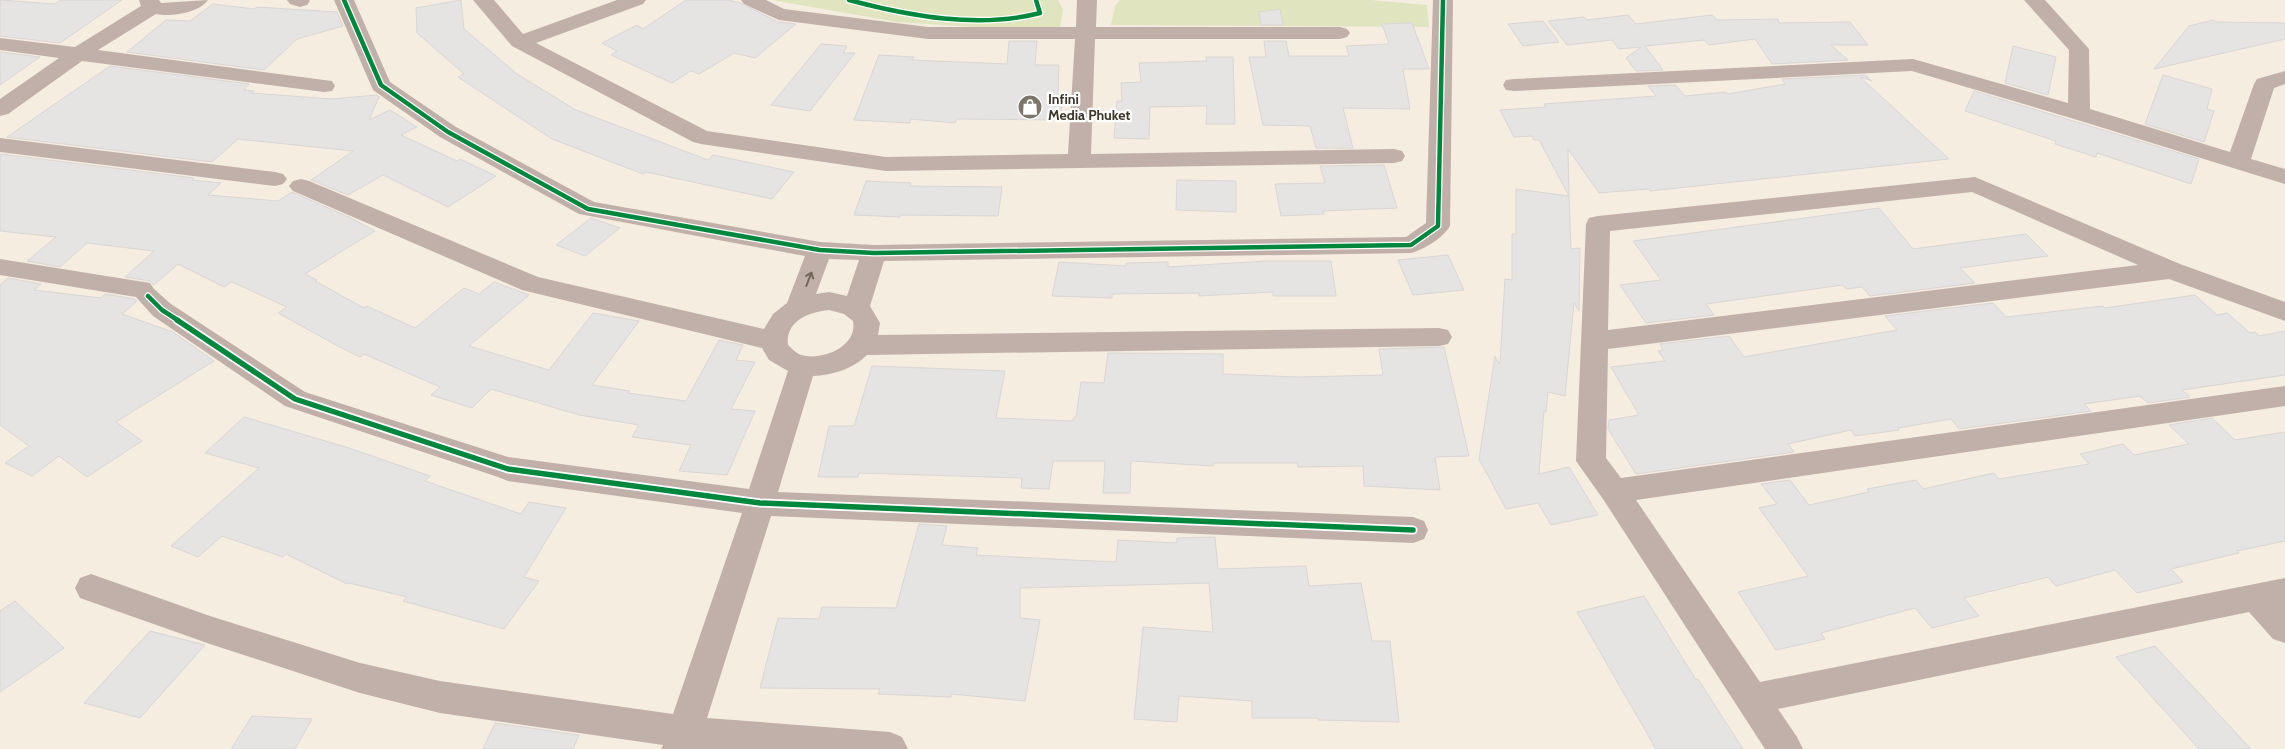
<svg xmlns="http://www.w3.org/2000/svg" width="2285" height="749" viewBox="0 0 2285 749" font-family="Cabin,sans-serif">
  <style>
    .green { fill: #e0e4bf }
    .building { fill: #e6e3e3; stroke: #dad6d6 }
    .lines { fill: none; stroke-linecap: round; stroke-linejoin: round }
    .minor { fill: #c1b0a9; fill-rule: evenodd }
    .cycleway-far1-casing { stroke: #fff; stroke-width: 7 }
    .cycleway-casing { stroke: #fff; stroke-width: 9 }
    .cycleway-far1 { stroke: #00873e; stroke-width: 4.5 }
    .cycleway { stroke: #00873e; stroke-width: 5.5 }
    .oneway { stroke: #71665c }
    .labels { text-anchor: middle; stroke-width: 4.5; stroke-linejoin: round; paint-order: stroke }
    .far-poi-label { font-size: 14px; font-weight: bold; fill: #3c3529; stroke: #fff; text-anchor: start }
  </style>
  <rect width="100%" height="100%" fill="#f5eddf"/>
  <!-- green -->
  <path class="green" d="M772 0H1058L1063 9 1060 27H974L897 22Z
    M1120 0H1371L1427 5 1429 27 1111 25 1115 6Z"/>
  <!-- building -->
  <path class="building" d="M0 0 55 4 60 0H122L60 43 0 36Z
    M461 0 464 29 517 74 576 110 708 160 713 155 794 172 772 199 646 172 643 174 552 139 458 77 464 74 417 33 416 8Z
    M686 0H728L741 3 778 22 796 24 755 58 734 53 699 74 691 71 672 83 611 55 617 51 602 43 637 25 643 29Z
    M213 4 254 9 257 7 337 12 343 26 297 39 264 70 127 52 166 20 190 21Z
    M1280 9 1283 25H1261L1259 12Z
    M1628 15 1636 24 1712 15 1717 20 1778 19 1779 23 1850 22 1868 45H1831L1848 60 1772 64 1755 39 1709 45 1704 40 1645 46 1663 70 1636 71 1626 58 1641 47 1619 49 1612 40 1567 45 1548 21 1584 17 1587 20Z
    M2213 20 2217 22 2285 23V39L2154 69 2189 26Z
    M1543 21 1559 42 1523 46 1508 24Z
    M1412 23 1429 69H1403L1410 109 1343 108 1353 148H1316L1310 126 1263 125 1249 57H1266L1264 41H1286L1289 56H1349L1346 46 1389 44 1382 24Z
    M1009 41H1037L1035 65H1059L1058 95H1063L1060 120 957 119 955 123 911 119 910 123 854 120 879 55 914 57 912 60 1007 64Z
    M821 44 847 46 843 53H855L810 111 771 105Z
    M2013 46 2056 57 2048 95 2005 83Z
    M0 52 40 57 0 85Z
    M1206 57H1233L1235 124H1206L1207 106 1150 107 1149 139 1114 138 1117 101H1122L1121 83 1141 82 1139 63 1207 61Z
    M110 66 249 84 244 90 254 91 251 93 331 99 377 95 379 97 369 120 390 110 417 127 401 135 457 161 460 159 496 176 448 207 383 175 348 195 311 180 353 151 238 139 212 162 7 137Z
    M1865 75 1872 81 1860 77 1949 159 1650 191 1649 189 1599 193 1568 149 1569 196 1539 140H1534L1532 136 1514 137 1500 110 1546 107 1544 104 1656 96 1648 86 1675 85 1685 96 1726 92 1728 94 1785 84 1782 79Z
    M2163 75 2212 89 2207 109 2214 111 2204 142 2145 124Z
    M1974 91 2199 159 2191 184 2097 153 2096 157 2055 144 2056 141 1965 111Z
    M0 154 194 178 192 180 221 183 208 195 278 201 292 192 351 218 375 231 305 274 317 280 315 281 364 308 367 306 415 328 464 288 479 294 494 282 529 295 469 346 549 370 593 313 639 321 592 385 630 391 628 393 686 401 719 340 743 345 736 360 755 362 731 409 755 411 727 475 679 471 691 445 632 437 639 425 579 415 491 389 472 408 431 395 440 387 364 354 360 357 336 345 278 313 287 307 232 282 224 287 178 264 154 285 150 281 125 277 154 251 87 243 60 267 27 261 56 237 0 231Z
    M1384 165 1397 208 1323 211 1324 214 1281 216 1275 184 1325 183 1320 166Z
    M1177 180 1236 181V212L1176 210Z
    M866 181 911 183 910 186 1002 187 998 216 900 215V217L854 215Z
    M1516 189 1569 196 1571 249 1580 248 1579 311 1574 303 1565 396 1548 392 1546 412 1544 411 1539 474 1569 467 1598 515 1551 525 1538 503 1506 509 1479 459 1495 356 1499 364 1500 362 1505 279 1512 280V234H1516Z
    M1879 208 1913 249 2026 234 2048 256 1960 268 1975 283 1870 296 1862 287 1846 289 1843 285 1706 304 1714 315 1646 323 1620 285 1661 280 1633 241Z
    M591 218 620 228 585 256 556 245Z
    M1448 255 1464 290 1413 295 1398 260Z
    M1266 261H1331L1336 296H1273V292L1199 296V293L1112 294V298L1052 296 1059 262 1126 266V263L1168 262V267Z
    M8 278 41 284 34 290 101 298 105 294 135 299 137 301 122 314 173 332 214 361 116 422 142 441 87 477 59 456 32 476 5 463 29 446 0 425V285Z
    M2195 295 2217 315 2227 313 2250 333 2255 332 2259 336 2285 331V375L2182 390 2190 397 2148 403 2140 396 2084 404 2091 411 1959 429 1951 419 1898 428 1899 430 1855 436 1851 430 1788 444 1794 452 1636 474 1608 429 1609 420 1639 415 1611 367 1665 361 1658 351 1663 350 1660 344 1729 336 1744 357 1897 330 1885 316 1993 303 2006 317 2103 306 2105 308Z
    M1444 347 1469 456 1435 457 1440 490 1364 486 1363 466 1298 467 1297 463H1213V466L1131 461 1130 493H1103L1105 461H1053L1049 489 1021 488 1022 478 859 473 858 477H818L829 426H854L872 366 1005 371 996 418 1073 421 1074 417H1076L1081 382 1104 383 1108 353 1223 354V374L1298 377 1383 375 1379 349Z
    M244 417 346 447 430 476 425 481 521 514 529 502 566 508 524 577 539 581 504 629 403 601 407 597 349 583 347 584 286 554 283 557 222 536 198 557 171 546 259 468 205 453Z
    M2212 418 2235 440 2285 432V541L2237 551 2239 553 2171 569 2183 582 2137 593 2115 570 2056 586 2048 577 1964 598 1979 616 1932 628 1915 608 1821 633 1825 639 1776 650 1738 592 1808 576 1759 508 1777 504 1761 484 1790 480 1809 505 1869 492 1867 489 1916 480 1923 489 1994 473 1999 479 2089 464 2080 454 2123 444 2134 455 2189 444 2169 425Z
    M919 524 947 526 942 545 978 548 976 555 1072 560 1116 562 1118 540 1177 543V538L1215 537 1218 569 1306 566 1309 586 1361 583 1372 641H1390L1399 722 1318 720V718H1252V701L1179 696 1177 722 1134 719 1143 627 1213 632 1209 583 1020 588V618L1040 620 1025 701 951 694V697L878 694 880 689 760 688 778 618 819 619 822 607 896 608Z
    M1644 596 1696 680 1698 679 1743 749H1656L1577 612Z
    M15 601 64 648 0 692V611Z
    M150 631 205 645 140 718 84 703Z
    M2155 646 2251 749H2199L2116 657Z
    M252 716 312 719 295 749H231Z
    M495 723 579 735 573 749H483Z"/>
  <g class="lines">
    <!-- minor -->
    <path class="minor" d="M139 0H159L161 3 208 0C199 13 171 17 156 14L98 50 324 80 332 81 335 86 332 91 324 92 82 61 8 114 0 116V99L59 58 0 50V38L75 47 141 6Z
      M287 0H309L310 1 307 5 300 7 290 4Z
      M334 0H354L390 82 456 127 594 202 820 242 874 245 1406 237 1426 223 1433 0H1453L1450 226C1443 238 1425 249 1411 253L884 261 870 306 880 323 878 335 1439 328 1448 330 1452 337 1448 344 1439 346 867 355C853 369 833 375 813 376L778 492 1413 517 1424 521 1428 530 1424 539 1413 543 771 516 707 718 890 732 902 737 908 749H661L663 745 440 713 360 693 210 644 80 598 75 588 80 578 91 574 210 616 360 663 440 681 673 714 742 513 508 481 498 477 285 406 153 316 136 297 0 275V259L150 283 154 289 171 304 305 392 508 457 749 489 788 371 769 360 762 348 522 290 293 191 289 186 293 181 301 179 309 181 538 277 764 329 773 314 787 303 805 256 579 214 440 137 373 90ZM829 259 859 260 847 296 829 292 816 294ZM829 310 844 314 853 321C858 347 822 361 801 355 796 353 792 349 788 345 785 321 809 312 829 310Z
      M473 0H494L523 34 617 0H646L643 4 536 43 707 131 886 157 1068 154 1075 39H928L779 20 744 4 741 0H766L784 9 928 27H1076L1077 0H1097L1096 27H1340L1347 29 1350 33 1347 37 1340 39H1095L1091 154 1394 149 1402 151 1405 156 1402 161 1394 163 886 171 701 144 693 142 512 46Z
      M2024 0H2045L2089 49 2090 109 2230 152 2254 84 2257 79 2285 71V84L2274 88 2251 159 2285 169V184L2071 118 1912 71 1514 91 1506 90 1503 85 1506 80 1514 79 1913 59 2068 103 2069 50Z
      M0 138 275 172 283 174 287 179 283 184 275 186 0 152Z
      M1975 177 2180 264 2285 302V321L2169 279 1608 349 1606 458 1621 478 2285 386V406L1636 500 1760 682 2285 578V643L2273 639 2249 612 1778 709 1797 737 1803 749H1765L1603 499 1576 461 1586 224 1589 218 1598 216ZM1972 192 2138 265 1608 330 1610 231Z"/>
    <defs>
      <path id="cycleway-far1" d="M344 0 381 85 448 132 588 209 820 250 874 253 1411 245 1438 226 1443 0
        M849 0C909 16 979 29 1040 13L1036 0
        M148 296 162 310 179 321"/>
      <path id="cycleway" d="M177 320 295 399 508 469 760 503 1413 530"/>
    </defs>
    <!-- cycleway-far1 casing -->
    <use href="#cycleway-far1" class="cycleway-far1-casing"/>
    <!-- cycleway casing -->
    <use href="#cycleway" class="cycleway-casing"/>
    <!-- cycleway-far1 -->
    <use href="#cycleway-far1" class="cycleway-far1"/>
    <!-- cycleway -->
    <use href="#cycleway" class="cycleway"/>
  </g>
  <!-- one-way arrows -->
  <defs><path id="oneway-shaft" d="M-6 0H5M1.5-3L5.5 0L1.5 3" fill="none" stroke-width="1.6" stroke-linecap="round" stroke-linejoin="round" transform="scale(1.25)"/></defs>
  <use class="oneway" href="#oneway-shaft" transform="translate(809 279) rotate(-69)"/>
  <!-- icons -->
  <defs>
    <symbol id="shop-disc" viewBox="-11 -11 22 22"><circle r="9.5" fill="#7d7569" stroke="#fff"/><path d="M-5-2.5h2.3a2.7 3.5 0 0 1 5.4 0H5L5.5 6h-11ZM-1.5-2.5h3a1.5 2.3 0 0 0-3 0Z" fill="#fff"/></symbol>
  </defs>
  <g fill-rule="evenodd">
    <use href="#shop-disc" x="1016" y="93" width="28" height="28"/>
  </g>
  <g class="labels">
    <!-- far-poi labels -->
    <g class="far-poi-label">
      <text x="1048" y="104">Infini<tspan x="1048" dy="16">Media Phuket</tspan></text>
    </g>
  </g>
</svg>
